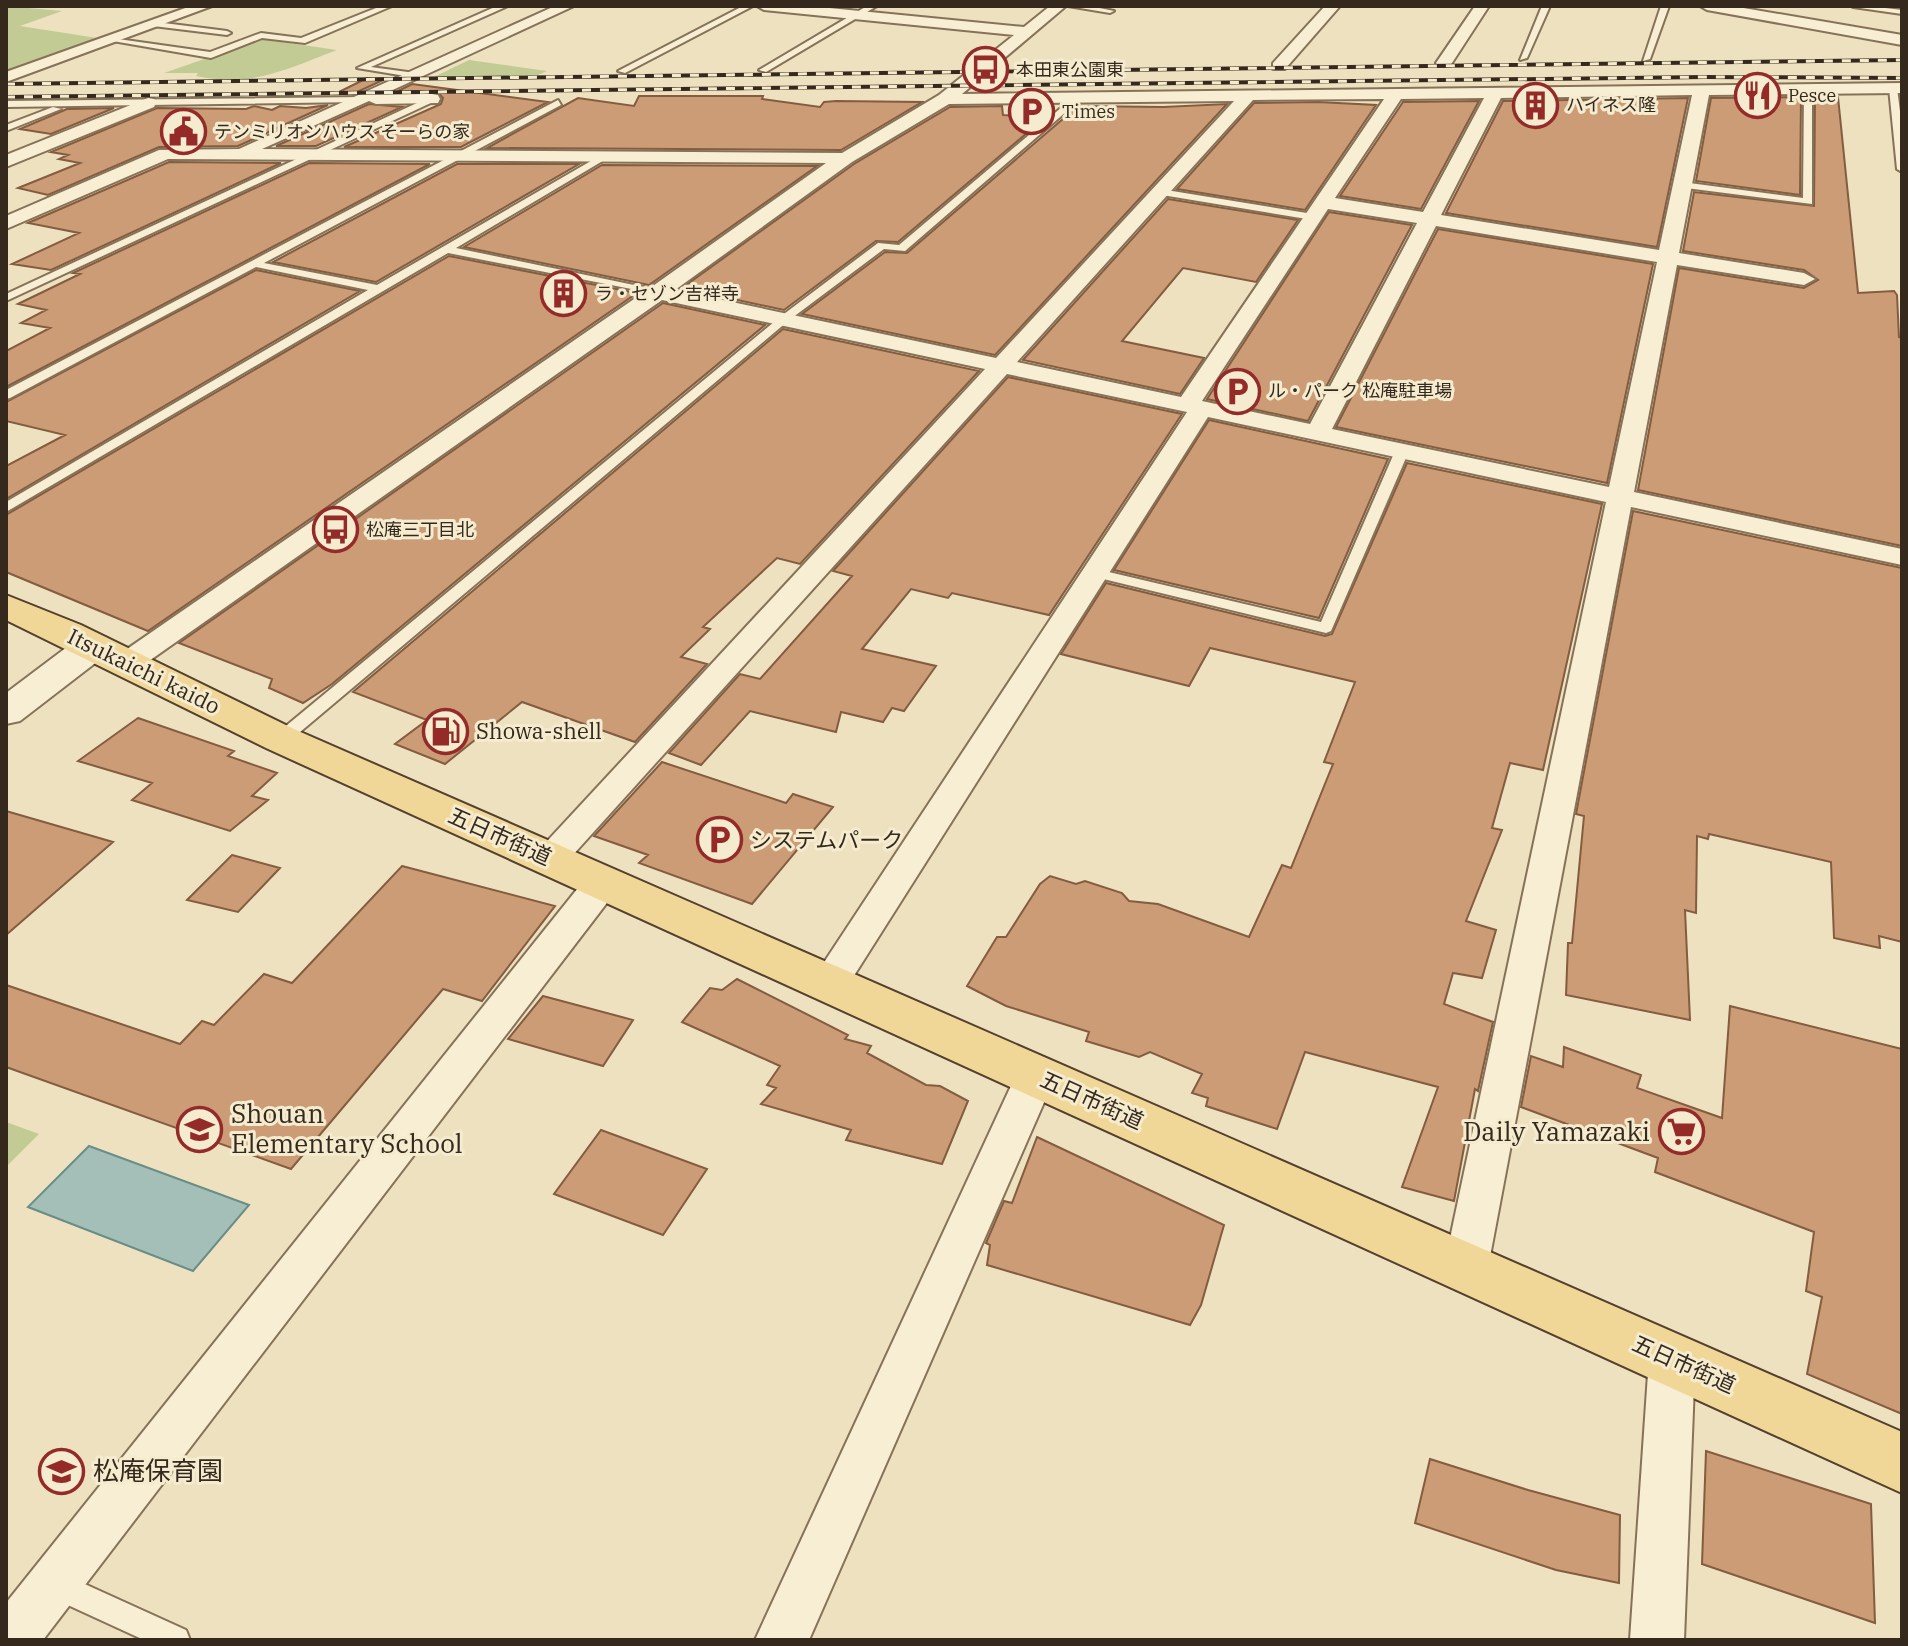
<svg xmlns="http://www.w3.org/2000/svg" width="1908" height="1646" viewBox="0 0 1908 1646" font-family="'IBM Plex Serif','Noto Sans JP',serif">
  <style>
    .green { fill: #c3cb94 }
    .water { fill: #a3bfb8; stroke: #6a8d85; stroke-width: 2 }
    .building { fill: #cb9c76; stroke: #845c3f; stroke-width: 2 }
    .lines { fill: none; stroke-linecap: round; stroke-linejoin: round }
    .service-casing { stroke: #867258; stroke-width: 4 }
    .minor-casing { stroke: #867258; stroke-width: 4 }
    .tertiary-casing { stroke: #867258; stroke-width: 4 }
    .primary-casing { stroke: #53402d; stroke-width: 4 }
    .service { fill: #f8eed3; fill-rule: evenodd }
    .minor { fill: #f8eed3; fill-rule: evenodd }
    .tertiary { fill: #f8eed3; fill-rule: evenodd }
    .primary { fill: #f0d798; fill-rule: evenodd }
    .rail-casing { stroke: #35291d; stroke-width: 4 }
    .rail { stroke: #f5ebcf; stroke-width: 3; stroke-dasharray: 9; stroke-linecap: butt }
    .labels { text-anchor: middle; stroke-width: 6; stroke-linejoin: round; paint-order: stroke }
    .far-poi-label { font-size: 18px; fill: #35291d; stroke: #f5ebcf; text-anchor: start }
    .street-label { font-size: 22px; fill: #35291d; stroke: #f5ebcf }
    .poi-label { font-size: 22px; fill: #35291d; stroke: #f5ebcf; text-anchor: start }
    .near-poi-label { font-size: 26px; fill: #35291d; stroke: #f5ebcf; text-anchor: start }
  </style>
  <rect width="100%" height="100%" fill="#ede1c0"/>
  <!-- green -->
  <path class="green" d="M6 6 62 11 20 26 97 38 6 70Z
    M262 39 337 50C287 69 252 88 196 76L198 73H164Z
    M469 60 547 71 538 75 434 77Z
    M6 1122 39 1134 6 1167Z"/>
  <!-- water -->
  <path class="water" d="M89 1146 249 1205 193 1271 28 1207Z"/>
  <!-- building -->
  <path class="building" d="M367 78 383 80 353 94H335Z
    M412 84 548 102 461 147H344L441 104 443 98 438 92 398 91Z
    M639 96H763L762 99 820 107 824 102 836 101 922 102 841 150 487 148 578 98 634 106Z
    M1801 97 1800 195 1696 181 1711 98Z
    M1815 97H1838L1858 293 1894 291 1897 295 1899 337 1902 338V546L1638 490 1679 268 1804 288 1818 280 1804 270 1683 251 1694 192 1814 206Z
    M1688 98 1657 247 1446 213 1503 101Z
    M1479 101 1421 209 1340 196 1403 102Z
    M1318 102 1376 105 1305 210 1177 189 1254 103Z
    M369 104 402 107 316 146H276Z
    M1227 104 995 355 802 314 885 252 907 253 1078 106 1163 107Z
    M328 105 238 146 159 147 48 195 18 188 80 163 59 159 68 155 51 152 157 108 246 109 254 106 272 110 280 106 306 108Z
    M1002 106 1003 115 1046 117 898 242 876 241 784 310 682 288 854 164 950 107Z
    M114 108 51 134 20 129 67 109Z
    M169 162 281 163 51 270 12 264 79 233 28 223Z
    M309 163 430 164 6 387V351L50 328 21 323 46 310 18 304 80 274 73 273Z
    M457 164H579L376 282 273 262Z
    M602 165 817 166 649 285 464 247Z
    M1168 199 1298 220 1256 282 1183 268 1122 341 1204 358 1180 394 1023 360Z
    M1329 212 1412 225 1308 421 1207 399Z
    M1438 229 1653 264 1607 483 1336 427Z
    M449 256 637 293 148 631 6 572V515Z
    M256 270 360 291 6 499V466L65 435 6 421V402Z
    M663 303 765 325 332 684 303 703 269 688 272 679 179 643Z
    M783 329 979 371 800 564 777 558 703 627 710 629 681 657 707 664 635 742 522 702 445 764 395 744 427 720 353 692Z
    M1008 377 1182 414 1049 615 952 593 948 598 911 589 862 649 936 666 904 711 892 708 883 722 841 712 836 732 750 711 701 765 669 753 740 674 760 679 852 576 833 571Z
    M1209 420 1388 459 1319 618 1114 570Z
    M1407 463 1602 504 1543 770 1510 763 1492 828 1502 830 1466 921 1496 930 1482 978 1453 973 1444 1004 1493 1022 1478 1091 1475 1089 1454 1201 1402 1187 1438 1087 1305 1052 1277 1129 1206 1106 1208 1098 1192 1093 1202 1074 1150 1052 1139 1057 1086 1041 1089 1032 1006 1006 967 986 997 937H1006L1040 884 1050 876 1076 884 1085 881 1122 893 1129 901 1158 904 1249 937 1282 865 1291 868 1333 764 1324 762 1355 682 1210 648 1189 686 1061 654 1106 583 1325 636 1332 634Z
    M1633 511 1902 568V942L1879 936 1880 948 1834 938 1831 862 1709 834 1708 839 1697 836 1696 913 1685 910 1690 1020 1566 995 1568 943H1572L1584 816 1576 814Z
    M138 718 234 751 228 756 277 773 252 796 268 800 230 831 132 800 152 783 78 761Z
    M662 762 786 803 793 794 833 807 752 904 639 863 648 855 594 836Z
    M6 811 113 842 6 935Z
    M232 855 280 868 238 912 187 900Z
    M402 866 555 906 482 1001 443 989 291 1169 6 1067V985L180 1044 202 1021 214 1025 264 974 292 983Z
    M737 979 848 1035 845 1039 871 1046 867 1053 926 1085 940 1086 968 1101 942 1164 846 1140 851 1130 761 1104 776 1088 767 1085 780 1066 682 1022 710 988 722 990Z
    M543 996 633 1020 603 1066 508 1039Z
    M1730 1006 1902 1049V1414L1807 1374 1822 1297 1806 1291 1814 1232 1655 1172 1658 1158 1521 1107 1531 1056 1563 1067 1564 1047 1641 1075 1637 1088 1722 1118Z
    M601 1130 707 1169 663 1235 554 1194Z
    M1037 1137 1224 1225 1201 1305 1190 1325 987 1265 990 1245 986 1243 1004 1201 1012 1203Z
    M1706 1451 1871 1504 1875 1623 1702 1564Z
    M1430 1459 1528 1490 1620 1515 1619 1583 1556 1570 1415 1523Z"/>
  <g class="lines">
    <defs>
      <path id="service" d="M381 6H392L305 43 262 38 211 58 107 40 111 38 210 52 261 33 301 38Z
        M497 6H508L371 67 415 73 418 78 357 68Z
        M743 6H753L625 73 618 71Z
        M867 6H877L766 72 759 70Z
        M1068 6H1090L1114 11 1110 13Z
        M1542 6H1550L1527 58 1520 60Z
        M1661 6H1669L1650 59 1643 61Z
        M1869 6 1902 10V14L1853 7Z
        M156 22 227 31 231 33 227 35 153 26Z
        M1893 85 1897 88 1902 127V172L1897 169 1889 88Z
        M1808 86 1812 89V204L1678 187V183L1682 182 1803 198 1804 89Z
        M432 96 435 101 6 301V294Z
        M1075 96 1082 98 905 251 884 249 788 321 287 743H275L273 739 275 735 780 317 878 243 899 245Z
        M363 97 360 102 6 107V101Z
        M558 100 561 105 264 263 377 285 603 154 608 157 606 159 456 248 658 290 664 293 662 295 448 253 6 512V502L368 290 256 267 10 398 6 399V390Z
        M53 107 61 109 6 131V125Z
        M1160 189 1313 214 1318 217 1313 220 1156 194V190Z
        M1402 447 1409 451 1331 631 1326 633 1091 576 1089 573 1096 569 1321 622 1395 451Z
        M56 1571 186 1630 190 1640H144L46 1595 42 1585 46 1575Z"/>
      <path id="minor" d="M191 6H212L6 82V72Z
        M555 6H574L384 94H432L438 95 440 99 438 103 376 104 369 101 262 149 842 153 939 95 1014 35 764 10 757 6H809L1024 27 1050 6H1066L962 94 1902 83V93L1709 95 1679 253 1804 273 1815 279 1804 285 1677 265 1634 492 1902 549V565L1631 507 1488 1267 1482 1281 1466 1286 1450 1281 1444 1267 1606 502 1208 417 843 993 830 997 817 993 811 983 817 973 1187 412 1007 374 562 867 550 871 538 867 533 859 538 851 985 369 662 300 139 668 128 671 117 668 113 662 117 656 650 288 826 163 168 159 6 229V216L159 150 239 149ZM1692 95 1659 250 1441 215 1501 98ZM1484 98 1423 212 1335 198 1401 99ZM1384 99 1181 397 1017 362 1253 100ZM1234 101 996 358 675 290 852 162 949 104ZM1328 209 1417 223 1310 424 1202 401ZM1436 226 1657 262 1609 487 1332 429Z
        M1325 6H1340L1285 69H1273V63Z
        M1475 6H1489L1450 66H1438L1436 63Z
        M1700 6H1732L1902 35V45L1707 10Z
        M148 98 154 99 156 103 154 107 6 167V155Z
        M603 870 616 873 621 882 616 891 43 1640H6V1603L590 873Z
        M1036 1060 1050 1064 1056 1075 809 1640H755L1016 1075 1022 1064Z
        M1672 1338 1689 1344 1695 1359 1684 1640H1630L1649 1359 1655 1344Z"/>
      <path id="tertiary" d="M93 634 107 638 112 646 107 654 20 721 6 724V693L79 638Z"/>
      <path id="primary" d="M6 595 81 625 296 730 1902 1432V1493L266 748 6 620Z"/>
    </defs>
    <!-- service casing -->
    <use href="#service" class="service-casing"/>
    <!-- minor casing -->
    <use href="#minor" class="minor-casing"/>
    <!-- tertiary casing -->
    <use href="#tertiary" class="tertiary-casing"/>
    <!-- primary casing -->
    <use href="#primary" class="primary-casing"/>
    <!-- service -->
    <use href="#service" class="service"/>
    <!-- minor -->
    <use href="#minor" class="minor"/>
    <!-- tertiary -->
    <use href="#tertiary" class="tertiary"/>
    <!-- primary -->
    <use href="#primary" class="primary"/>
    <defs>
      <path id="rail" d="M6 84 1902 60
        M6 97 1705 77 1902 78"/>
    </defs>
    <!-- rail casing -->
    <use href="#rail" class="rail-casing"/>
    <!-- rail -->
    <use href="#rail" class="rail"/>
  </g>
  <!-- icons -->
  <defs>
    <symbol id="bus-ring" viewBox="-11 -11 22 22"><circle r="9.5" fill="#f5ebcf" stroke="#942b29" stroke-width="1.5"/><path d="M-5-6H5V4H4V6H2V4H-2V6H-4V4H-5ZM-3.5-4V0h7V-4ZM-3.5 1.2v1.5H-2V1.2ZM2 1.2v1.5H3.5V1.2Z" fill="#942b29"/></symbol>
    <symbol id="restaurant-ring" viewBox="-11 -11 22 22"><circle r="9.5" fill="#f5ebcf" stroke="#942b29" stroke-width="1.5"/><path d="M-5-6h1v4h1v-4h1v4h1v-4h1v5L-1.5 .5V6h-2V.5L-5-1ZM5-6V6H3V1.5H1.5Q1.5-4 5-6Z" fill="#942b29"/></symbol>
    <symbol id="building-ring" viewBox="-11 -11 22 22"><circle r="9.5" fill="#f5ebcf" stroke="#942b29" stroke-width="1.5"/><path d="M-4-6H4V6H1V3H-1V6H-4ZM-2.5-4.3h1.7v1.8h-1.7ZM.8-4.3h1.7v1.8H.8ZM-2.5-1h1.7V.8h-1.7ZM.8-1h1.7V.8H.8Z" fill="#942b29"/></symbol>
    <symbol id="parking-ring" viewBox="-11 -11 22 22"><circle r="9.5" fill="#f5ebcf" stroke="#942b29" stroke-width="1.5"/><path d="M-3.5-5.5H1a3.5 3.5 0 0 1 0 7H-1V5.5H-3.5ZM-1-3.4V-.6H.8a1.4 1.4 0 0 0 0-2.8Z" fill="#942b29"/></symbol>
    <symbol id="civic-ring" viewBox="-11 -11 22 22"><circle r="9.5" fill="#f5ebcf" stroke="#942b29" stroke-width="1.5"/><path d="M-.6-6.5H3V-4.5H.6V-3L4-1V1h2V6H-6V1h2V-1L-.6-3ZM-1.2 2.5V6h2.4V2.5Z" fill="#942b29"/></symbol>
    <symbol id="fuel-ring" viewBox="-11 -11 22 22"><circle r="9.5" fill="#f5ebcf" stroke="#942b29" stroke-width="1.5"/><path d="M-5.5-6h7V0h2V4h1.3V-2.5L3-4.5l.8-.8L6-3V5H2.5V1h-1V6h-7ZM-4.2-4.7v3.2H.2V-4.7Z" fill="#942b29"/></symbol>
    <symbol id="school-ring" viewBox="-11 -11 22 22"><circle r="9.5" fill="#f5ebcf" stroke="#942b29" stroke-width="1.5"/><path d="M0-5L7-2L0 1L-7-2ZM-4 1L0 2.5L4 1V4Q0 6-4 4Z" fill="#942b29"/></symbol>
    <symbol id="supermarket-ring" viewBox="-11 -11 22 22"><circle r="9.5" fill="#f5ebcf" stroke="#942b29" stroke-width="1.5"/><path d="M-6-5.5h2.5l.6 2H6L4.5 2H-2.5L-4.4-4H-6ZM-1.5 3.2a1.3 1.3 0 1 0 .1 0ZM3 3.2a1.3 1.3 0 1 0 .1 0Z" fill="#942b29"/></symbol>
  </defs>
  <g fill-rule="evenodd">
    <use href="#bus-ring" x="960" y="44" width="51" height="51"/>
    <use href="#restaurant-ring" x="1732" y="70" width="51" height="51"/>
    <use href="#building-ring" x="1510" y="80" width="51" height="51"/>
    <use href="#parking-ring" x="1006" y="86" width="51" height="51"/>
    <use href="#civic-ring" x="158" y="106" width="51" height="51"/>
    <use href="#building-ring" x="538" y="268" width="51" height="51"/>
    <use href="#parking-ring" x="1212" y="366" width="51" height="51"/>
    <use href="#bus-ring" x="310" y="504" width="51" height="51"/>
    <use href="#fuel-ring" x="420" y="706" width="51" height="51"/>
    <use href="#parking-ring" x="694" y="814" width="51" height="51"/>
    <use href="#school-ring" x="174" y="1104" width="51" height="51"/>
    <use href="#supermarket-ring" x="1656" y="1106" width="51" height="51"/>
    <use href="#school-ring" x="36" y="1446" width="51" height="51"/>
  </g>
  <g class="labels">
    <!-- far-poi labels -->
    <g class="far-poi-label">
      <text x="1016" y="76">本田東公園東</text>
      <text x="1788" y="102">Pesce</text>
      <text x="1566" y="111">ハイネス隆</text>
      <text x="1062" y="118">Times</text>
      <text x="214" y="138">テンミリオンハウス そーらの家</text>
      <text x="595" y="300">ラ・セゾン吉祥寺</text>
      <text x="1268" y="397">ル・パーク 松庵駐車場</text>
      <text x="366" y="536">松庵三丁目北</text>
    </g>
    <!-- street labels -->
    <g class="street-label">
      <text transform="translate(144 671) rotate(26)" y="8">Itsukaichi kaido</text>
      <text transform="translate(500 836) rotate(24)" y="8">五日市街道</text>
      <text transform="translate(1092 1100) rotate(24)" y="8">五日市街道</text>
      <text transform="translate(1684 1364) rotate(24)" y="8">五日市街道</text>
    </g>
    <!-- poi labels -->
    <g class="poi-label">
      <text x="476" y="739">Showa-shell</text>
      <text x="750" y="848">システムパーク</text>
    </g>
    <!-- near-poi labels -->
    <g class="near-poi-label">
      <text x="231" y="1123">Shouan<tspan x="231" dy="30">Elementary School</tspan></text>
      <text x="1650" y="1141" text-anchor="end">Daily Yamazaki</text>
      <text x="93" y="1480">松庵保育園</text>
    </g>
  </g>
  <!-- border -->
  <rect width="1908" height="1646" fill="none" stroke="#35291d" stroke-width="16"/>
</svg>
